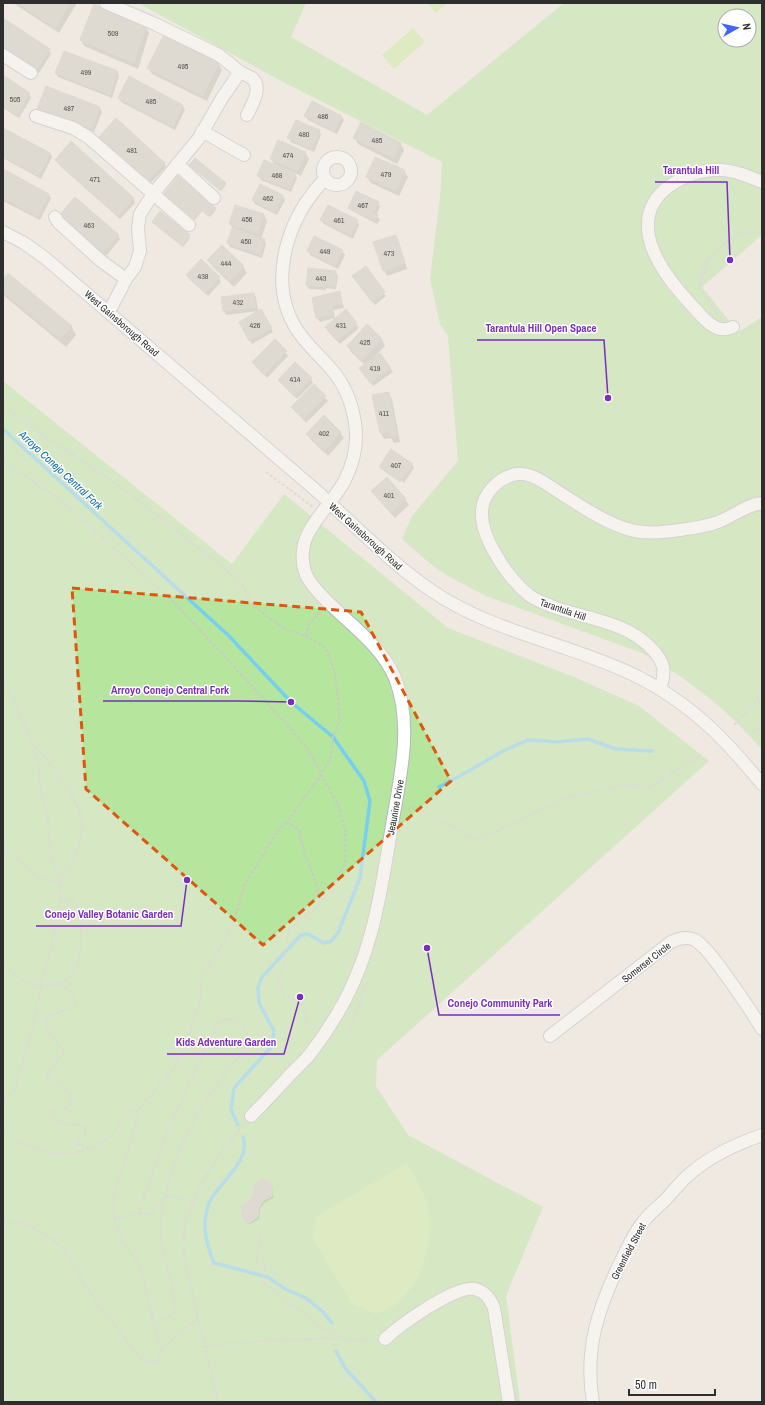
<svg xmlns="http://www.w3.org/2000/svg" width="765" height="1405" viewBox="0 0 765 1405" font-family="'Archivo Narrow',sans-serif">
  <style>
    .green { fill: #b6e59e; fill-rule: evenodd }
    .pitch { fill: #c9ec9a }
    .shadow { fill: #0003 }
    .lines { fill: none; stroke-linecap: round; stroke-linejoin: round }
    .stream { stroke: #75cff0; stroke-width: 3.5 }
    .building { fill: #cbc7bf; stroke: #cbc5ba }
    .minor-casing { stroke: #b4b7c1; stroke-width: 14 }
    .path { stroke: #c9c9c9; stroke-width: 2; stroke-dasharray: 3 2; stroke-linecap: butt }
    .minor { stroke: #fff; stroke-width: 12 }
    .marked { fill: none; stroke: #df570e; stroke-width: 3; stroke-dasharray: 8 5; stroke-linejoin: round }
    .labels { text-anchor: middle; stroke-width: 3; stroke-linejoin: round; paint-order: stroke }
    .number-label { font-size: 8px; fill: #555452 }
    .street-label { font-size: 10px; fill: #2e2e2e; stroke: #fff }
    .water-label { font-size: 11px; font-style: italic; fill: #0d6fa3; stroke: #fff }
    .leader { fill: none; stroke: #7b2cbf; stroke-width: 1.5 }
    .callout-dot { fill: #7b2cbf; stroke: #fff; stroke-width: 1.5 }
    .callout-label { font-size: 11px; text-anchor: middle; font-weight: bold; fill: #7b2cbf; stroke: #fff; stroke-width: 3; stroke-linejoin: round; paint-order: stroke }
  </style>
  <rect width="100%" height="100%" fill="#efe9e1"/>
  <!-- green -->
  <path class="green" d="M138 3H306L291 37 427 115 564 3H762V235L702 287 738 332 762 317V750C728 710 688 678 642 653L486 596 446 575 428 562 402 539 412 516 458 461 448 336 440 324 430 279 440 198 442 162 285 83ZM725 16H749V40H725Z
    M3 381 232 564 284 494 448 628 574 677 639 706 709 761 377 1060 376 1086 408 1135 543 1207 506 1296 520 1402H3Z"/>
  <!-- pitch -->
  <path class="pitch" d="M427 3H447L436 13Z
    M413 28 425 42 394 69 382 55Z
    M407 1163C415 1177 424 1191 428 1207 435 1240 422 1284 395 1305 390 1309 382 1311 376 1314L351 1303 312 1236 317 1216Z"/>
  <!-- shadow -->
  <path class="shadow" d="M13 3H77L59 33Z
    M3 20 49 50 51 54 39 73 3 50Z
    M146 27 149 33 138 69 84 46 81 40Z
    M218 64 222 70 207 101 152 74 149 68Z
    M117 72 119 76 112 98 58 77 56 73Z
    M3 77 29 94 31 98 19 118 3 108Z
    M119 98 183 106 185 110 175 130 121 102Z
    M100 108 102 112 94 132 40 113 38 109Z
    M306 116H341L344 120 337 134 308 120Z
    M3 129 50 153 52 157 41 179 3 158Z
    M319 131 321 135 314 152 291 142 289 138Z
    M100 137 164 163 166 167 149 185 102 141Z
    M354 138 401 144 404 150 397 164 358 144Z
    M305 152 309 159 301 176 295 173 297 178 291 192 261 180 259 176 276 166 271 159Z
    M56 160 133 199 135 203 120 219 58 164Z
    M190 166 225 184 226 185 221 191Z
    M3 170 49 195 51 198 40 220 3 201Z
    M404 171 408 177 399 196 371 183 367 177Z
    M166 195 215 209 216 210 210 217 202 211 195 220Z
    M283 196 285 200 277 215 255 204 253 200Z
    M378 203 380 207 376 215 380 220 377 224 352 211 349 208Z
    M160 212 189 236 190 238 183 247 154 223 153 222Z
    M264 215 267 221 261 239 264 240 266 244 262 258 230 247 228 243 233 228 230 224Z
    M62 219 118 235 120 239 106 256Z
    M321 220 357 221 359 225 353 239 324 224Z
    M395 236 399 242 407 269 387 276 384 270Z
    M222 246 243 267 247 273 234 287 212 266 209 260Z
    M308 251H342L345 255 338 269 310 255Z
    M365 267 386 296 375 305 356 280Z
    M335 272 338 276 336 289 326 288V290L309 289 307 285Z
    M187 275 219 278 221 282 208 296 189 279Z
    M3 281 71 326 76 335 66 347 3 295Z
    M339 292 344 308 333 310 335 318 320 322 317 318 313 298Z
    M254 294 256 297 258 311 226 315 224 311 222 297Z
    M261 311 273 332 252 344 240 322Z
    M345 311 359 328 340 344 328 331Z
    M367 326 382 340 385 346 373 358 390 368 393 372 373 386 363 372 365 365 351 352 348 346Z
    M275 340 288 356 267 378 253 362Z
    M311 379 313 383 297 399 279 380Z
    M314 386 328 401 306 423 292 407Z
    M388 393 392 399 400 442 394 443 391 438 384 439 381 433Z
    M340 432 344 438 328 456 311 440 308 434Z
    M412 464 414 468 404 483 382 467V470L380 467Z
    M372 491 405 499 409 505 395 518 376 497Z
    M272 1185 273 1198 264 1203 260 1209 259 1219 250 1224 245 1221 244 1219 250 1202Z"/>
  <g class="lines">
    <!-- stream -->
    <path class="stream" d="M3 429 229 636 291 702 333 737 364 781 370 801 360 878 338 933 331 941 324 943 308 934 301 935 262 977 258 988 259 1003 274 1031 272 1046 234 1088 231 1110 238 1125
      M439 787 465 773 503 751 528 740 557 742 588 739 616 749 652 751
      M243 1137C252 1161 217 1184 209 1203 201 1226 206 1242 214 1263L268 1277 285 1289 306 1298 323 1312 332 1323
      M336 1351 345 1368 376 1402"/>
  </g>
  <!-- building -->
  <path class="building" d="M18 3H70L55 28Z
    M94 4 146 26 134 63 80 40Z
    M3 18 50 49 37 70 3 48Z
    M164 35 219 63 203 96 147 68Z
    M64 51 118 71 110 95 55 73Z
    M3 75 30 93 17 115 3 106Z
    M129 76 183 105 173 127 118 98Z
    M46 86 100 107 92 129 37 109Z
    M312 101 342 116 334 131 304 116Z
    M116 118 165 163 147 181 99 137Z
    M296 120 320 130 312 149 287 138Z
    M361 122 401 143 393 158 353 138Z
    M3 128 50 153 39 176 3 157Z
    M278 140 306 152 298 171 270 159Z
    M71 141 134 198 118 216 55 160Z
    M375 157 405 170 396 191 366 177Z
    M195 158 226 183 220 190 189 165Z
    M264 160 296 173 289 189 257 176Z
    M3 169 49 194 38 217 3 198Z
    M178 176 216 208 208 216 201 210 194 219 164 194Z
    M260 184 283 195 275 212 252 200Z
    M356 191 379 202 373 213 378 215 375 221 348 208Z
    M75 197 119 235 103 253 59 216Z
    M235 205 264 214 258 233 229 224Z
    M328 205 358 220 351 235 320 220Z
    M160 211 190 235 182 246 152 222Z
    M232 228 265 239 260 255 227 243Z
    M396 235 405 263 383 271 373 242Z
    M314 236 343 250 335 266 307 251Z
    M222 245 244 266 230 281 207 260Z
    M201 259 220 277 205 293 186 275Z
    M366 266 385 292 372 302 352 276Z
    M308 268 336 271 335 286 325 285V287L306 285Z
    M8 273 72 326 60 339 3 292V280Z
    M340 291 342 304 332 306 334 314 316 318 312 298Z
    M254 293 256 307 223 311 221 297Z
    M261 309 272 328 249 341 239 322Z
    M346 309 357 323 337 341 325 327Z
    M367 324 382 339 362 360 347 346Z
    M275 339 287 351 264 375 252 362Z
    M380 353 391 368 370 383 359 368Z
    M295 362 312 378 294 396 278 380Z
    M314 384 326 396 303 419 291 407Z
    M389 392 397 436 390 437 389 432 380 433 372 395Z
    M324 415 341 432 324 450 306 434Z
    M391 449 413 464 400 482 379 467Z
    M387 477 406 499 391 513 371 491Z
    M265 1180 272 1185V1196L263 1201 259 1208 258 1217 249 1223 243 1219 241 1206 249 1201 253 1195 255 1183Z"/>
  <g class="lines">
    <defs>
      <path id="minor" d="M106 3 155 24 219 55 240 72 222 98 199 138 153 194 140 214 138 228 140 251 135 267 126 279 109 312
        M3 55 31 73
        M240 72C244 74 248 76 252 78 263 87 252 105 247 115
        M36 116 73 128 88 137 189 225
        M202 131 244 155
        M323 171a14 14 0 1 1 28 0a14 14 0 1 1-28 0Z
        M177 164 214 198
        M55 217 58 222 101 261 126 279
        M3 232 24 243 45 258C134 334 223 411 312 487 351 521 389 562 432 591 492 632 567 643 632 674 665 690 697 713 723 740 737 754 749 769 762 784
        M733 327C730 328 725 330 721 329 712 328 703 318 697 311 677 290 646 255 648 223 649 191 684 173 712 170 729 168 748 176 762 182
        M660 689C666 671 665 663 652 649 626 621 585 619 551 606 544 603 535 600 529 595 515 584 504 569 495 553 488 541 481 525 482 511 483 493 499 477 517 474 526 473 537 478 545 483 569 498 607 526 635 531 650 534 665 532 680 530 692 528 704 527 715 523 732 518 744 505 762 503
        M550 1036 671 942C679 938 687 936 695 940 705 946 713 958 720 967 735 988 749 1007 762 1029
        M251 1116C264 1103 276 1090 288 1077 295 1069 304 1062 310 1054 321 1040 331 1025 340 1009 372 954 381 892 391 831 399 781 414 727 395 678 380 643 346 622 321 595 314 587 306 579 304 568 295 531 330 509 345 480 354 462 358 442 355 423 352 403 345 385 332 370 320 356 307 345 297 330 266 281 288 217 325 179
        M385 1339C400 1325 455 1285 475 1289 486 1292 490 1299 494 1308L509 1402
        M593 1402C584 1350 598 1308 621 1261 627 1248 634 1233 643 1222 650 1213 659 1206 667 1198 675 1189 683 1179 692 1172 711 1156 739 1143 762 1135"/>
    </defs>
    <!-- minor casing -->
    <use href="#minor" class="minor-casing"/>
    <!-- path -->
    <path class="path" d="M700 283 707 268 710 258
      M718 315 699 287 703 267 710 257 728 240 733 239 737 235 753 231 759 234 762 232
      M741 334 762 321
      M3 404 36 430 124 489 240 581 254 606 268 617 287 630 306 636 326 648 335 673 340 720 333 737 331 756 322 774 286 823 280 827 245 884 234 920 224 941 203 976 199 1006 187 1040 173 1069 137 1111
      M3 460 65 504 170 598 263 698 308 749 338 805 345 830V863L336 881 319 906 289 929 284 968 278 983 284 995 304 1005C310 1018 298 1016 314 1030
      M266 472 313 507
      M306 636 309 624 322 610
      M3 686 7 689 12 697 34 746 38 764 41 792 48 820 49 841 54 869 60 881 61 898 52 945 41 985 33 1026 15 1089 3 1106
      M757 700 762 703
      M734 725 752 707 762 690
      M752 732 762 727
      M407 809 414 807 477 840 568 797 624 785 648 787 656 784 703 753
      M286 823 295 826 299 831 304 851 318 889 319 905
      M3 845 35 876 51 881H60C73 866 86 836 81 816 77 798 48 760 35 746
      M3 963C11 971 20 979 30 983 51 991 70 984 78 963 80 958 80 951 80 945 81 934 83 921 80 911 78 902 69 900 61 898
      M61 983 76 1000 75 1005 47 1018 45 1025 64 1052 46 1076 68 1091 71 1103 66 1108 51 1111 50 1116 52 1120 85 1127 86 1133 76 1144 90 1148
      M350 1031 369 977
      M3 1129C9 1134 16 1140 23 1144 48 1155 79 1158 102 1142 115 1134 120 1120 131 1111H137L138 1117 113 1198 114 1218 121 1238 140 1266 151 1312 161 1351
      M138 1214 163 1141 218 1022 230 1018 244 1024 249 1042 202 1106 178 1152 164 1199 160 1227 163 1251 171 1282 175 1308 173 1313 169 1317 154 1323
      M114 1218 138 1214H150L164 1199 168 1196 193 1201
      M3 1221 26 1224 37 1230 53 1240 67 1254 100 1309 115 1325 141 1359 156 1363C160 1359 160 1353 163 1349 173 1337 188 1329 198 1316
      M261 1236 256 1262 266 1267 262 1282 324 1329 340 1337
      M205 1347 227 1344 276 1340 341 1338 352 1341 373 1339
      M218 1402 184 1258V1229L186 1220 202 1182 224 1148 244 1124"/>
    <!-- minor -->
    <use href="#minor" class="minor"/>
  </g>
  <!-- marked area -->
  <path d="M0 0H765V1405H0ZM72 588 361 612 451 781 263 945 86 789Z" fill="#efe9e1" fill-opacity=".55" fill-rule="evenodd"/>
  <path class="marked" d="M72 588 361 612 451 781 263 945 86 789Z"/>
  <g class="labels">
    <!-- number labels -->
    <g class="number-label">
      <text x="113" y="36">509</text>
      <text x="183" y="69">495</text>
      <text x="86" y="75">499</text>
      <text x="15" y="102">505</text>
      <text x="151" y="104">485</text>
      <text x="69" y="111">487</text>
      <text x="323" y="119">486</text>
      <text x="304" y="137">480</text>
      <text x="377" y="143">485</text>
      <text x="132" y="153">481</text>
      <text x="288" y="158">474</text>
      <text x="386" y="177">479</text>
      <text x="277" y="178">468</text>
      <text x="95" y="182">471</text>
      <text x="268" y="201">462</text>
      <text x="363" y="208">467</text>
      <text x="247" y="222">456</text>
      <text x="339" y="223">461</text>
      <text x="89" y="228">463</text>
      <text x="246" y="244">450</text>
      <text x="325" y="254">449</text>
      <text x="389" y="256">473</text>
      <text x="226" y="266">444</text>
      <text x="203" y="279">438</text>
      <text x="321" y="281">443</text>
      <text x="238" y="305">432</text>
      <text x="255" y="328">426</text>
      <text x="341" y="328">431</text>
      <text x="365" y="345">425</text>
      <text x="375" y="371">419</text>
      <text x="295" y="382">414</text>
      <text x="384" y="416">411</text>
      <text x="324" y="436">402</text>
      <text x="396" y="468">407</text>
      <text x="389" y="498">401</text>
    </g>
    <!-- street labels -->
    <g class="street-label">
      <text transform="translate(122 323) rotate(41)" y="4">West Gainsborough Road</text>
      <text transform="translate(366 536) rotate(42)" y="4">West Gainsborough Road</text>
      <text transform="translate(563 609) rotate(19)" y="4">Tarantula Hill</text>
      <text transform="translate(395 807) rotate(-80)" y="4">Jeaunine Drive</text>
      <text transform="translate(646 962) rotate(-38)" y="4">Somerset Circle</text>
      <text transform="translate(628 1251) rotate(-62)" y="4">Greenfield Street</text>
    </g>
    <!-- water labels -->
    <g class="water-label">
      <text transform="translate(61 470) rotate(43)" y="4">Arroyo Conejo Central Fork</text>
    </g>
  </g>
  <!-- callouts -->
  <path class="leader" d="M730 260L727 182H655M608 398L604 340H477M291 702L237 701H103M187 880L181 926H36M427 948L439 1015H560M300 997L284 1054H167"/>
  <g class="callout-dot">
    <circle cx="730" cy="260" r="4"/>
    <circle cx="608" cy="398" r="4"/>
    <circle cx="291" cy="702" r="4"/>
    <circle cx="187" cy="880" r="4"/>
    <circle cx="427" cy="948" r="4"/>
    <circle cx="300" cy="997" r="4"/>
  </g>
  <g class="callout-label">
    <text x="691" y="174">Tarantula Hill</text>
    <text x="541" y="332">Tarantula Hill Open Space</text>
    <text x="170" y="694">Arroyo Conejo Central Fork</text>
    <text x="109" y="918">Conejo Valley Botanic Garden</text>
    <text x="500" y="1007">Conejo Community Park</text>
    <text x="226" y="1046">Kids Adventure Garden</text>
  </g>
  <!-- border -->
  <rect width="765" height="1405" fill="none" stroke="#2e2e2e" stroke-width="8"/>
  <!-- north arrow -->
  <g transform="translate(737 28) rotate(82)"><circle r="19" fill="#ffffff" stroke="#ababab"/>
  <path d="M0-3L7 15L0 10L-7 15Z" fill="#4264fb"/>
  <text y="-6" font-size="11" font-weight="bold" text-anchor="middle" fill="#2e2e2e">N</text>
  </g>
  <!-- scale -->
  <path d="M629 1389v6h86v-6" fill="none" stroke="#2e2e2e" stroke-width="2"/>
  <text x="635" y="1389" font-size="12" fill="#2e2e2e" stroke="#ffffff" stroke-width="3" paint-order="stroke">50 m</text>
</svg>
